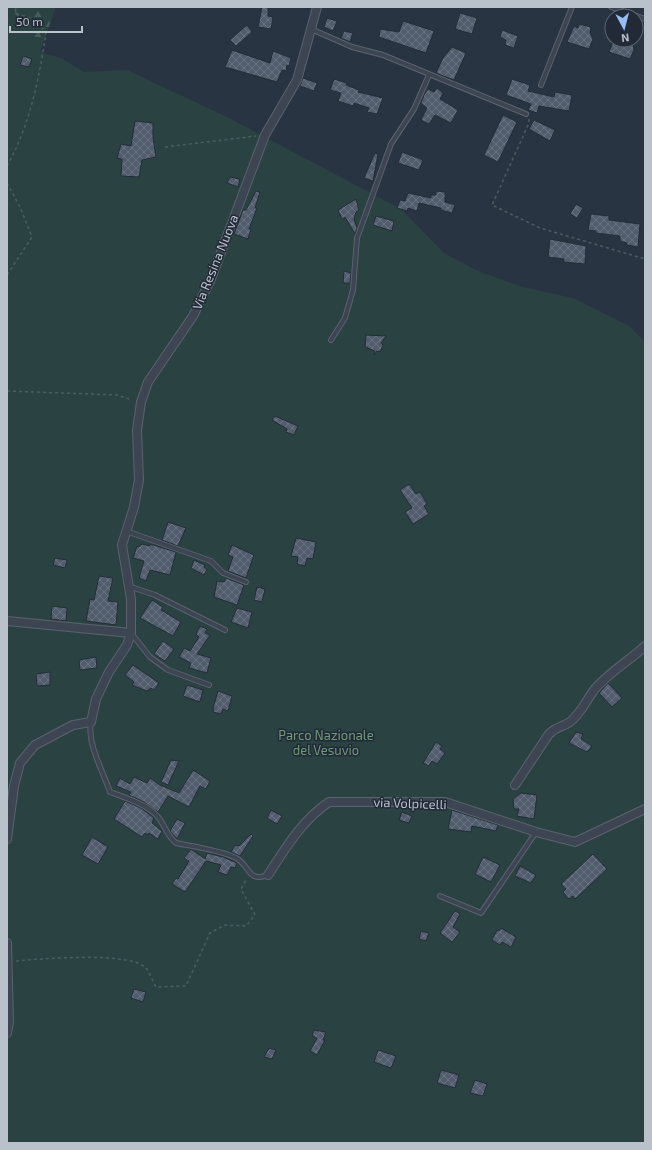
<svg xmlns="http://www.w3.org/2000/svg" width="652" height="1150" viewBox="0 0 652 1150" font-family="'Exo 2',sans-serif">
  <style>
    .forest { fill: url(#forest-firs) }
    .park { fill: #2b4243 }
    .building { fill: url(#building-cross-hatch); stroke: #232c38 }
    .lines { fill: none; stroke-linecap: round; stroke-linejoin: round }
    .service-casing { stroke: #5a636e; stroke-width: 6 }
    .minor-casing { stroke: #5a636e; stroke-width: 10 }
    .path { stroke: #4a5f61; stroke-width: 1.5; stroke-dasharray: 3 3; stroke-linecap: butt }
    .service { stroke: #3c4551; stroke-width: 4 }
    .minor { stroke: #3c4551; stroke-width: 8 }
    .labels { text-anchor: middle; stroke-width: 3; stroke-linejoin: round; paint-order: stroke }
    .street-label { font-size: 13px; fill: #b9c1cb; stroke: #212a36 }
    .park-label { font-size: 13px; fill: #719b79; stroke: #212a36 }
  </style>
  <defs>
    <pattern id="forest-firs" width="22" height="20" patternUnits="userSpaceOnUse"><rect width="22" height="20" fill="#2b4243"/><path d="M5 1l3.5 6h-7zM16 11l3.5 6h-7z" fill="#485c5d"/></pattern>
    <pattern id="building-cross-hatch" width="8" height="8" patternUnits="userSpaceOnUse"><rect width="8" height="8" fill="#515d6c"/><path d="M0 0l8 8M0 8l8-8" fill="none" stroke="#687280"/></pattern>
  </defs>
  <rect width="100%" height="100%" fill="#283441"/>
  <!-- forest -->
  <path class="forest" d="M7 7H56L7 143Z"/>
  <!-- park -->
  <path class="park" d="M7 7H14L15 13 43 53 61 58 84 72 127 70 229 118 401 209 444 253 478 271 523 287 573 298 629 326 645 342V1143H7Z"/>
  <!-- building -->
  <path class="building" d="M262 7H268V16L273 17 271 29 258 27Z
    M460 13 477 18 472 34 455 29Z
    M327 18 337 21 333 31 324 27Z
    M403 21 434 31 426 53 379 37 380 29 399 32Z
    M579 24 591 27 590 33 593 39 589 49 567 42 574 26 578 28Z
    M247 25 252 32 236 46 230 40Z
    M502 30 518 36 514 48 505 45 506 40 500 37Z
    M344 31 353 33 350 42 341 38Z
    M614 40 633 42 634 50 630 59 609 52Z
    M452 47 466 53 454 80 436 73 443 58Z
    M232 50 270 63 273 51 291 58 289 66 287 65 286 71 282 70 277 82 225 67Z
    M23 56 32 59 29 67 20 65Z
    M303 78 317 83 314 91 300 86Z
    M334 79 347 83 346 85 359 90 358 92 383 98 377 114 367 112 369 108 354 103 353 106 338 101 341 93 330 90Z
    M512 79 530 85 528 91 554 97 555 92 572 95 569 111 539 106 537 113 528 110 531 104 506 95Z
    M437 88 443 93 440 99 458 110 451 123 435 115 429 124 421 120 427 108 421 103 424 95 428 89 434 92Z
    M503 115 517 122 498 162 484 155Z
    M534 120 555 130 550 141 529 129Z
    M135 121 153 123V137L156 157 142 160 139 177 121 176 122 159 117 158 121 144 131 146Z
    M402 152 423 160 419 170 398 163Z
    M375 153 378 154 373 181 364 178Z
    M230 177 240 179 238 187 227 183Z
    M256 191 260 192 255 208H257L249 229H251L248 239 234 234 243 210H246Z
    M436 191 445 192V202L455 205 452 213 441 210V208L419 203 417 211 408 208 407 211 397 208 400 200 405 201 408 193 431 198V195H436Z
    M356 199 359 210 356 212 354 219 357 228 355 234 345 217 342 219 338 210Z
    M576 204 583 208 577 218 570 214Z
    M591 214 609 216V220L640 224 638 247 627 245V243L620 241V236L596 233V231L588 230Z
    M376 216 394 221 392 231 373 225Z
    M550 239 586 246 585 264 564 262V259L548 257Z
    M344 271 351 273 350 283H343Z
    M366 335 386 336 381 343 383 345 380 352 377 351 374 355 375 351 365 347Z
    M275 416 298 426 294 435 286 432 287 429 272 420Z
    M409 484 416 494 420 492 427 504 424 506 429 514 413 524 405 512 412 508 400 490Z
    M168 522 186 528 178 546 162 540Z
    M296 538 316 542 313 559 307 558 305 566 297 564 298 557 291 556Z
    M142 544 150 546V544L176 552 170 575 150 570 146 581 139 578 144 561 133 558 137 546 139 547Z
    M232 545 254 555 246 578 228 571 233 557 228 555Z
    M55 558 67 560 65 568 53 565Z
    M194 560 205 565 204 567 207 569 204 575 191 568Z
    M99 576 113 578 108 601 118 602 116 625 86 621 90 599 94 600Z
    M226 578 244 585 237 605 214 597 217 581 224 582Z
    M257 587 265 589 262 602 254 600Z
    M152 600 163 607 161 610 181 622 173 636 140 618Z
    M52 606 67 608 66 621 51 619Z
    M237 608 252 612 248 628 231 622Z
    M200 626 207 629 205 633 210 635 197 654 211 658 207 673 189 668 191 663 179 657 184 648 190 651 199 637 196 634Z
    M163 641 174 649 165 661 154 654Z
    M96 657 97 668 80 670 79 660Z
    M133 665 159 683 154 690 151 688 147 691 132 685 134 682 125 675Z
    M50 672V685L37 686 36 674Z
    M608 683 622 698 612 707 599 693Z
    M187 685 203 690 200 702 183 696Z
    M218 691 232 696 228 711 223 709 221 714 213 712 214 709 213 708Z
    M576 732 583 734 581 739 592 746 587 752 569 743Z
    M436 742 442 746 440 749 445 753 437 764 432 761 429 766 423 763Z
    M171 760 179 761 168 785 161 782Z
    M193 770 210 781 206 789 200 786 189 807 168 796 158 812 144 802 129 795 131 792 116 786 120 778 130 784 134 777 147 783 150 778 160 785 179 793Z
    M521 793 537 795 534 819 517 816 519 809H514L513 799Z
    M125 801 141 808 154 818 152 823 162 831 158 839 149 833 148 835 145 833 142 837 114 819Z
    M271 810 282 816 277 824 267 818Z
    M452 810 498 825 496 831 472 826 471 832 448 829Z
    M402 812 412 816 409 823 399 820Z
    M177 819 185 823 177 839 170 831Z
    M251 834 253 836 240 856 231 852 235 845 239 846Z
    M92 837 108 847 98 864 82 855Z
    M191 849 205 859 207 853 223 857 237 863 235 868 231 867 227 875 218 872 221 865 206 861 185 892 172 884 176 878 178 879 189 861 184 858Z
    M593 854 607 869 575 899 573 896 569 899 563 892 566 889 561 884Z
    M483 857 500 865 491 882 475 874Z
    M520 866 536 875 531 883 515 876Z
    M455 911 460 914 453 927 460 932 452 942 440 933Z
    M501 928 516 937 511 947 502 942 500 945 492 940 497 930 499 931Z
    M421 931 429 933 426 941 419 939Z
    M134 989 146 992 143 1002 131 998Z
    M314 1030 326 1032 323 1040H325L317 1055 310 1051 317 1038 312 1036Z
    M269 1048 276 1050 272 1059 264 1057Z
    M378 1050 396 1056 391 1068 374 1062Z
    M441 1070 459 1075 455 1088 437 1083Z
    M475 1080 487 1084 483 1096 470 1093Z"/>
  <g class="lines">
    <defs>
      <path id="service" d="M611 7 645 19
        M311 29 352 47 383 55 526 114
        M541 85 572 7
        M331 340 345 318 353 290 357 238 391 144 414 109 429 75
        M126 531 211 561 223 573 246 582
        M128 586 155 595 225 630
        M131 633 150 657 168 670 209 685
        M91 722C87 744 103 771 110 792 124 797 149 805 158 817 165 825 167 836 176 843 191 846 224 851 236 858 250 865 247 883 268 875
        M440 896 481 913 536 832"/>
      <path id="minor" d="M7 621 131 633
        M515 785 549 734C557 726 563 727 570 722 581 713 586 701 594 690 609 672 629 661 645 646
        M7 839 14 786 20 763 35 745 73 725 91 722 96 699 109 672 127 645 131 633V599L122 545 134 507 139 480 137 430 141 402 148 382 193 316 211 279 265 135 297 80 317 7
        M268 875C285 849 302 820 329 802H445L536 832 575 842 645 809
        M7 943 9 1022 7 1033"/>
    </defs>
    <!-- service casing -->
    <use href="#service" class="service-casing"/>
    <!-- minor casing -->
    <use href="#minor" class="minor-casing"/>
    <!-- path -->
    <path class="path" d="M529 119V123L492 205 540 228 645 259
      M165 147 256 136
      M7 166C30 125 39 79 46 33L37 20 15 13 16 7
      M7 183 20 207 32 237 7 275
      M7 391 117 395 132 400
      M16 961C40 959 130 951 146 968 150 973 153 982 156 987L186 986 210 933 225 925 246 926 255 915 241 889 247 878"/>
    <!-- service -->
    <use href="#service" class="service"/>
    <!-- minor -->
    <use href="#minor" class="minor"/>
  </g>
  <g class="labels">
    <!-- street labels -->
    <g class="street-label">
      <text transform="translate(215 262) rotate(-68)" y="5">Via Resina Nuova</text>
      <text transform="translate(410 803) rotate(2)" y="5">via Volpicelli</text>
    </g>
    <!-- park labels -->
    <g class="park-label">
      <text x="326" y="740">Parco Nazionale<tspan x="326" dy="15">del Vesuvio</tspan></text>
    </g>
  </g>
  <!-- border -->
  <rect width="652" height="1150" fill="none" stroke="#b9c1cb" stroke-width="16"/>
  <!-- north arrow -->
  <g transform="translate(624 28) rotate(173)"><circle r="19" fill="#212a36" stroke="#5e6672"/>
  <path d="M0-3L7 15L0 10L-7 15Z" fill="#95bdf3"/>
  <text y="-6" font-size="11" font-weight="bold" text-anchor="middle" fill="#b9c1cb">N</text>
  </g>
  <!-- scale -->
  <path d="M10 26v6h72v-6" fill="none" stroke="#b9c1cb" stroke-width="2"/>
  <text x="16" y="26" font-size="12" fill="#b9c1cb" stroke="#212a36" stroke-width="3" paint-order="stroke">50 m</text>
</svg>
